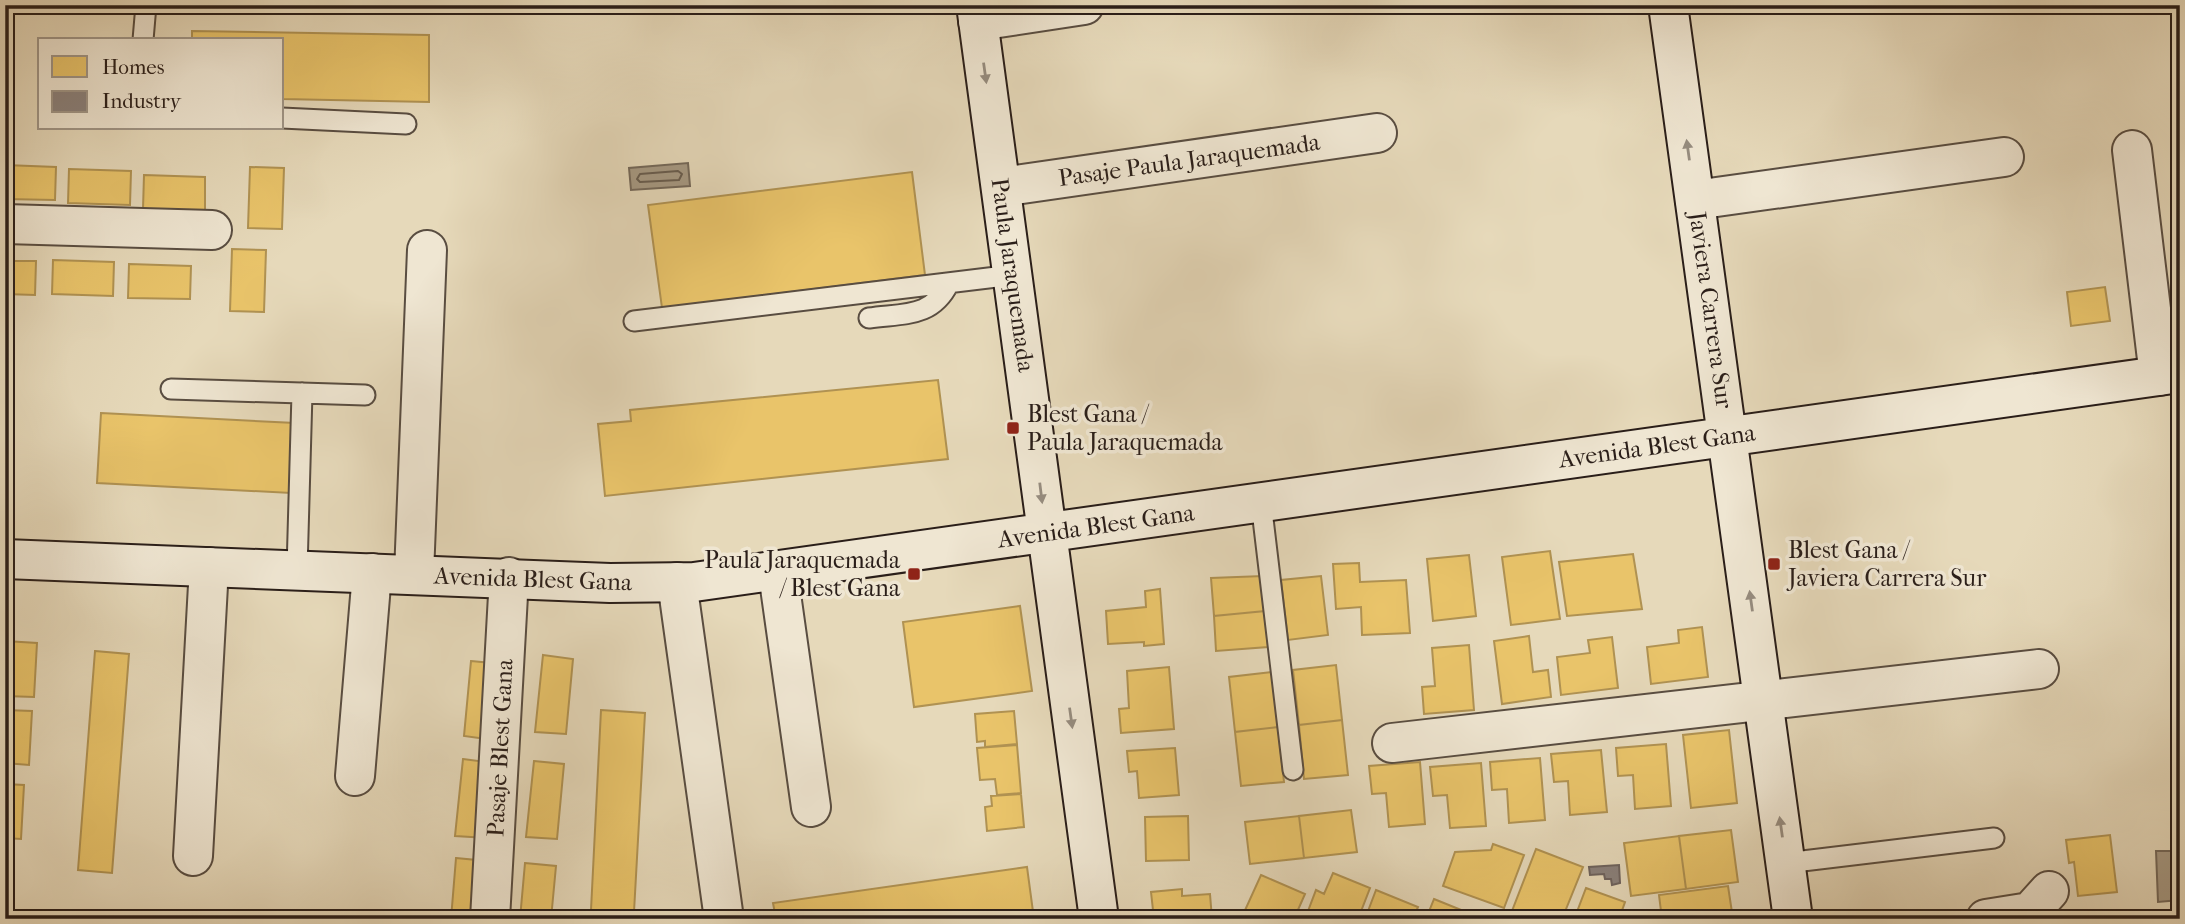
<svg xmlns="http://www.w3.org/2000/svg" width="2185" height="924" viewBox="0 0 2185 924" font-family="'IM FELL French Canon',serif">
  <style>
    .water { fill: #a69983; stroke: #746859; stroke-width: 2 }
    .homes { fill: #e9c46a; stroke: #b09252; stroke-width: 2 }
    .industry { fill: #8a817c; stroke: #6d635e; stroke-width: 2 }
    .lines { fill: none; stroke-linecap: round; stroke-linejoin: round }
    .shore { stroke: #685c4e; stroke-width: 2 }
    .lane-casing { stroke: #594d41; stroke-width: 23 }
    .street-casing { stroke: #594d41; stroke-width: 42 }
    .secondary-casing { stroke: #2a1e19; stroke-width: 42 }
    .lane { stroke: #efe6d2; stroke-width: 19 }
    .street { stroke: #efe6d2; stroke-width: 38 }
    .secondary { stroke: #efe6d2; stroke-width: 38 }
    .oneway { fill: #968c7f }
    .poi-dot { fill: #8f2418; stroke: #efe6d2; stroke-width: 2.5 }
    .labels { text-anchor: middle; stroke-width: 7; stroke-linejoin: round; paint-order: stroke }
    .street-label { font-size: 24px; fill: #2a1e19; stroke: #efe6d2 }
    .poi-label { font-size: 24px; fill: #2a1e19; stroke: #efe6d2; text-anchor: start }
  </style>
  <rect width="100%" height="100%" fill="#e6d9ba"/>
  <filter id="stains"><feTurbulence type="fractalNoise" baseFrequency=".00286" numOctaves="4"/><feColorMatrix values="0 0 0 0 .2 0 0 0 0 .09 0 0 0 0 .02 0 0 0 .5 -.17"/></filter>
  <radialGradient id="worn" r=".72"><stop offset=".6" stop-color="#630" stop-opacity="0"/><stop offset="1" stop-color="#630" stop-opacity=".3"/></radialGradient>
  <!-- water -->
  <path class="water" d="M688 163 690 186 631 190 629 168Z
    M2156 851H2178L2180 900 2158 902Z"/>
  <!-- homes -->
  <path class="homes" d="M192 31 429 35V102L282 99V40H192Z
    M5 165 56 167 55 200 5 199Z
    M250 167 284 168 282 229 248 228Z
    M69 169 131 171 130 205 68 203Z
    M912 172 925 275 662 308 648 205Z
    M144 175 205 177V211L143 209Z
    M232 249 266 250 264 312 230 311Z
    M53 260 114 262 113 296 52 294Z
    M5 261H36L35 295 5 294Z
    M129 264 191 266 190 299 128 298Z
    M2105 287 2110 321 2071 326 2067 292Z
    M938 380 948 459 605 496 598 424 631 421 630 410Z
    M101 413 295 423 291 493 97 483Z
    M1550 551 1560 619 1511 625 1502 557Z
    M1633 554 1642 609 1567 616 1559 562Z
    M1469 555 1476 616 1433 621 1427 559Z
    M1359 563 1360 582 1406 580 1410 633 1362 635 1361 607 1336 609 1333 564Z
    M1263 576 1265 611 1214 616 1211 578Z
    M1321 576 1328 635 1288 640 1281 580Z
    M1160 589 1164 644 1144 646V642L1108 644 1106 611 1146 607 1145 591Z
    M1020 606 1032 691 914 707 903 622Z
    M1265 611 1268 647 1216 651 1214 616Z
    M1702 627 1708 677 1651 684 1647 647 1679 643 1678 630Z
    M1529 636 1533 672 1548 670 1551 697 1502 704 1494 641Z
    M1612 637 1618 688 1561 695 1557 657 1590 653 1588 640Z
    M5 641 37 643 34 697 5 696Z
    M1469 645 1474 710 1424 714 1422 687 1435 686 1432 648Z
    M95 651 129 654 112 873 78 870Z
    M543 655 573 659 566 734 535 732Z
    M471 661 502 664 494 740 464 736Z
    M1336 665 1342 720 1299 725 1293 670Z
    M1169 667 1174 729 1121 733 1119 709 1129 708 1127 671Z
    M1273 672 1278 727 1235 732 1229 677Z
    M5 710 32 711 29 765 5 763Z
    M601 710 645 713 634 912 591 910Z
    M1014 711 1017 744 985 747V741L977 742 975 714Z
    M1342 720 1348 775 1304 779 1299 725Z
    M1278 727 1284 782 1241 786 1235 732Z
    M1729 730 1737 803 1691 808 1683 735Z
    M1666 744 1671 806 1635 809 1633 775 1618 776 1616 748Z
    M1017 745 1021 793 997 795 995 779 980 780 977 748Z
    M1175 748 1179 795 1139 798 1137 771 1129 772 1127 751Z
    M1601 750 1607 812 1570 815 1568 781 1554 782 1551 754Z
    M1540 758 1545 820 1509 823 1507 789 1492 790 1490 762Z
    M463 759 494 763 487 838 455 836Z
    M534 761 564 764 557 839 526 837Z
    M1420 762 1425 824 1389 827 1386 793 1372 794 1369 766Z
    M1481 763 1486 826 1450 828 1447 795 1433 796 1430 767Z
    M5 784 24 785 21 839 5 838Z
    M1021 794 1024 827 987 831 985 807 992 806 991 796Z
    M1351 810 1357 852 1304 858 1299 816Z
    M1188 816 1189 860 1146 861 1145 817Z
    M1299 816 1304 858 1250 864 1245 822Z
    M1731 830 1738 882 1686 889 1679 836Z
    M2110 835 2117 892 2078 896 2074 862 2069 863 2066 840Z
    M1679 836 1686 889 1631 896 1624 843Z
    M1493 844 1524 855 1504 908 1443 886 1455 852 1491 850Z
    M5 848 11 849 9 884H5Z
    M1536 849 1583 867 1562 919H1533L1512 911Z
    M456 858 487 861 481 919H451Z
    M525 863 556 866 551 919H520Z
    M1027 867 1034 919H776L773 903Z
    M1333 873 1370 888 1358 919H1305L1316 890 1324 894Z
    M1261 875 1305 894 1294 919H1241Z
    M1728 886 1733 919H1662L1659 895Z
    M1586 888 1625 902 1619 919 1575 917Z
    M1182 889V896L1210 894 1212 919H1154L1151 892Z
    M1376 890 1418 907 1413 919H1365Z
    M1434 899 1476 916 1474 919H1426Z
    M2127 910 2129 919H2079L2078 916Z"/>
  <!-- industry -->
  <path class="industry" d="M1619 865 1620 883 1612 885 1611 879H1605L1604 874 1590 875 1589 867Z"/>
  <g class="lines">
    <!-- shore -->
    <path class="shore" d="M678 171 682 174 679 180 640 182 637 179 640 174Z"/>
    <defs>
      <path id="lane" d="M143 40 146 5
        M282 118 406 124
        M869 318C904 313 932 318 949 283
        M634 321 1013 275
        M171 389 365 395
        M1261 502 1293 770
        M297 570 302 393
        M1786 863 1994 838"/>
      <path id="street" d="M978 21 1084 5
        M2132 150 2159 376
        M1001 187 1377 133
        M1695 200 2004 157
        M5 224 212 230
        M778 573 811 807
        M414 574 427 250
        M677 582 724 919
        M1392 743 2039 669
        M355 776 372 573
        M193 856 209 567
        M490 919 509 577
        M1986 919 2030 912 2049 891"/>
      <path id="secondary" d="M976 5 1099 919
        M1668 5 1793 919
        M5 559 610 583 694 582 2180 373"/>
    </defs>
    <!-- lane casing -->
    <use href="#lane" class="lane-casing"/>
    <!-- street casing -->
    <use href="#street" class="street-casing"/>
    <!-- secondary casing -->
    <use href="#secondary" class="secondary-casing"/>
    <!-- lane -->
    <use href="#lane" class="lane"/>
    <!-- street -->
    <use href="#street" class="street"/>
    <!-- secondary -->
    <use href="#secondary" class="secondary"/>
  </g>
  <!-- one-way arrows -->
  <defs><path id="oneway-solid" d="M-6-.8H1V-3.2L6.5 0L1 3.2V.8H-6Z" transform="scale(1.75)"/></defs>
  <g class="oneway">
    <use href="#oneway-solid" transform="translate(985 73) rotate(82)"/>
    <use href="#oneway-solid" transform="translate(1688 150) rotate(-98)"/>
    <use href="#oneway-solid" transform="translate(1041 493) rotate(83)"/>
    <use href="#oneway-solid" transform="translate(1751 601) rotate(-98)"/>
    <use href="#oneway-solid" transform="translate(1071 718) rotate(82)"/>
    <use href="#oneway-solid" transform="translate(1781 827) rotate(-98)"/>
  </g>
  <!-- markers -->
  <g class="poi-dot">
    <rect x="1006" y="421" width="14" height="14" rx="3.5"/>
    <rect x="1767" y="557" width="14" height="14" rx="3.5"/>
    <rect x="907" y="567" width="14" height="14" rx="3.5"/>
  </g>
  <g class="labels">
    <!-- street labels -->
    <g class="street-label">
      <text transform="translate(1189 160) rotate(-8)" y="8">Pasaje Paula Jaraquemada</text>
      <text transform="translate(1013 275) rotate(82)" y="8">Paula Jaraquemada</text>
      <text transform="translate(1711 310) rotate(82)" y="8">Javiera Carrera Sur</text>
      <text transform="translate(1657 446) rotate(-8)" y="8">Avenida Blest Gana</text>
      <text transform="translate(1096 526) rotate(-8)" y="8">Avenida Blest Gana</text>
      <text transform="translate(533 579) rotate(2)" y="8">Avenida Blest Gana</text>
      <text transform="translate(500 748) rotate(-87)" y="8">Pasaje Blest Gana</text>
    </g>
    <!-- poi labels -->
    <g class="poi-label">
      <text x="1027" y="422">Blest Gana /<tspan x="1027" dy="28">Paula Jaraquemada</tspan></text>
      <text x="1788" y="558">Blest Gana /<tspan x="1788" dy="28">Javiera Carrera Sur</tspan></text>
      <text x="900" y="568" text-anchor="end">Paula Jaraquemada<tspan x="900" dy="28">/ Blest Gana</tspan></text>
    </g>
  </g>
  <!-- margin -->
  <rect width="2185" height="924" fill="none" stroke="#e6d9ba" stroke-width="28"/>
  <rect x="7" y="7" width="2171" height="910" fill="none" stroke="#2a1e19" stroke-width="3.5"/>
  <rect x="14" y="14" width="2157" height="896" fill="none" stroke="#2a1e19" stroke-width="2"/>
  <!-- legend -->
  <rect x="38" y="38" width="245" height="91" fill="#efe6d2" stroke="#a09688" stroke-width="2"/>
  <rect x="52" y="56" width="35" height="21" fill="#e9c46a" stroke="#a09688" stroke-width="2"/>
  <text x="102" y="74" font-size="21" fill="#2a1e19">Homes</text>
  <rect x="52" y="91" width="35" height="21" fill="#8a817c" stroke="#a09688" stroke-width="2"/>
  <text x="102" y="108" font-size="21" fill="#2a1e19">Industry</text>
  <rect width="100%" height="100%" filter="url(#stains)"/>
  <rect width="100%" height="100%" fill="url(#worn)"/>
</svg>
